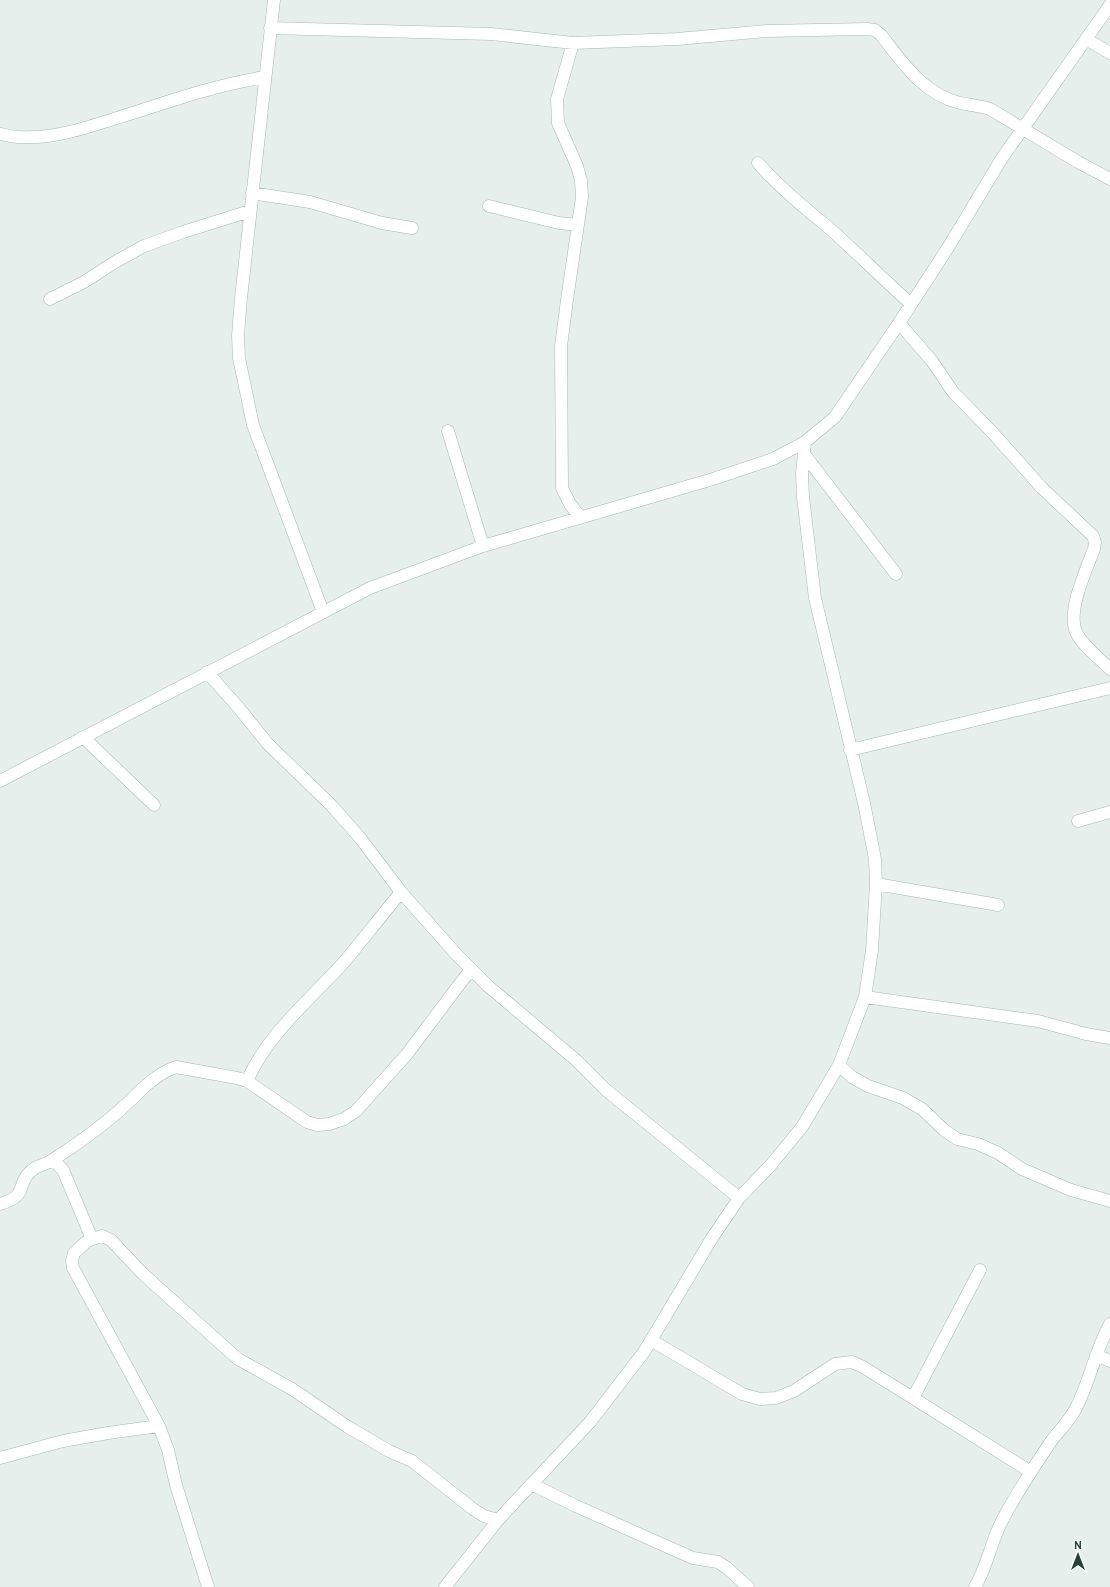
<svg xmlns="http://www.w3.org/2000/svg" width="1110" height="1587" viewBox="0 0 1110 1587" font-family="Overpass,sans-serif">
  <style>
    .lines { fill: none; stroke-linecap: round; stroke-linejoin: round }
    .minor-casing { stroke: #a8b7b2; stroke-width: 13 }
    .minor { stroke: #fff; stroke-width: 12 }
  </style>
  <rect width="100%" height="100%" fill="#e6efeb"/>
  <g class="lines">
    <defs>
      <path id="minor" d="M274 0 241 298 238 336 239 358 253 425 323 612
        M270 28 491 34 573 43 677 39 766 31 867 29 875 30 881 35C903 63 923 94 960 103 970 105 980 106 990 109L1078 162 1110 179
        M1086 39 1110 53
        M573 43 557 99 558 123 577 166 581 181 582 197 567 300 561 346 562 488 570 504 580 517
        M0 134C6 135 12 137 18 137 58 140 99 123 136 112 179 98 221 84 265 77
        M758 163C779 187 803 207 828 227 856 252 883 279 911 304
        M252 193 310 202 382 223 412 228
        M489 206 559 223 578 225
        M50 299 84 282 115 262 144 246 183 232 250 211
        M899 323 932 361 953 392 992 432 1042 488 1093 536 1095 542 1094 549C1086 570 1067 611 1076 632 1082 645 1100 659 1110 669
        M448 431 483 546
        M804 454 896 574
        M207 672 238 707 268 744 332 806 361 839 401 892 457 955 488 986 576 1060 606 1090 739 1198
        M83 737 154 805
        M850 750 1110 688
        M0 781 370 588 483 546 713 479 773 459 805 442 835 417 899 323 949 246 1002 158 1110 5
        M1078 821 1110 812
        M876 884 998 905
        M865 997 1038 1021 1086 1034 1110 1038
        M839 1065 852 1077 868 1086 903 1098 922 1109 944 1130 957 1139 978 1144 998 1153 1022 1169 1071 1190 1110 1201
        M247 1081C268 1033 311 999 345 961 364 938 382 915 401 892
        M49 1162 56 1163 63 1170 92 1239
        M0 1204C30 1195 15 1185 31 1171 35 1167 42 1165 47 1163 53 1160 58 1156 63 1153 92 1134 119 1113 143 1088 153 1079 163 1071 176 1067L237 1078 247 1081 307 1122 317 1125 329 1124 344 1119 356 1111 407 1054 471 969
        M651 1340 742 1394 760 1399 776 1398 794 1391 835 1364 852 1362 863 1367 913 1398 1031 1472
        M1096 1355 1110 1361
        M913 1398 980 1270
        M0 1458 63 1441 108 1433 159 1426
        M531 1484 576 1506 677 1551 693 1558 718 1562 727 1568 748 1587
        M208 1587 176 1485 168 1450 159 1426 73 1268 72 1261 74 1253 86 1242 92 1239 102 1236 111 1240 143 1274 238 1359 292 1389 348 1427 389 1451 412 1461 473 1509 484 1516 498 1520
        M445 1587 498 1520 590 1422 644 1352 712 1238 739 1198 770 1166 802 1127 839 1065 865 997 872 950 876 884 875 859 864 803 815 598 803 497 802 474 805 442
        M975 1587C988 1565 991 1540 1004 1517 1018 1491 1035 1465 1052 1440 1060 1430 1070 1420 1076 1408 1090 1381 1095 1351 1110 1324"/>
    </defs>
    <!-- minor casing -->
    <use href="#minor" class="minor-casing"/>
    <!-- minor -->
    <use href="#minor" class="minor"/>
  </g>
  <!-- north arrow -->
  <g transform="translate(1078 1555)" stroke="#f7fbf9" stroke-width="3" paint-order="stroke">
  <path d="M0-3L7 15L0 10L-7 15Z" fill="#25413a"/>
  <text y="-6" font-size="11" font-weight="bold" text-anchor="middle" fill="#25413a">N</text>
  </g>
</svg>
